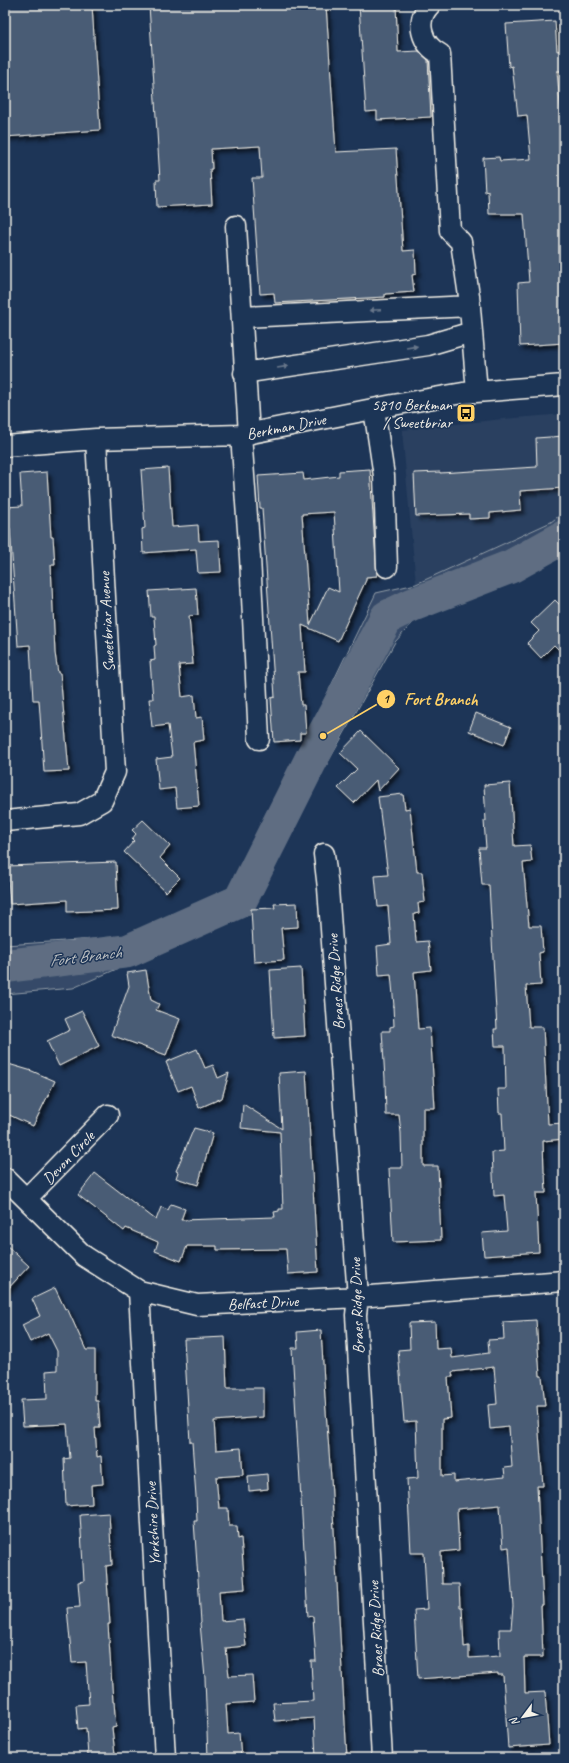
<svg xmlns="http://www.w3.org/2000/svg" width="569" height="1763" viewBox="0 0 569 1763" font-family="Caveat,sans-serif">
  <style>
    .built { fill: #2a4060 }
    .green { fill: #354a67; stroke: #949ea8 }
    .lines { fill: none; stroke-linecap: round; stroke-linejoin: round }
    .river { stroke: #5e6d82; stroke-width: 34 }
    .building { fill: #485b74; stroke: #f4f1e8; fill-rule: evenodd; filter: url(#shadow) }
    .minor-casing { stroke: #f4f1e8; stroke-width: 23 }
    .minor { stroke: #1d3557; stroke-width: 20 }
    .oneway { fill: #68778a }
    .labels { text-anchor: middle; stroke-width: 3; stroke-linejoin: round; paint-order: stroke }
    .poi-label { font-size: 16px; fill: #f4f1e8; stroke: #1d3557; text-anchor: end }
    .street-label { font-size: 16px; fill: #f4f1e8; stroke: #1d3557 }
    .water-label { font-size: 17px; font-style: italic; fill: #c0c3c4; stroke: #1d3557 }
    .leader { fill: none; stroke: #ffd166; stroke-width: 1.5 }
    .callout-dot { fill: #ffd166; stroke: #1d3557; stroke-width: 1.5 }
    .mark-label { font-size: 12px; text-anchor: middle; font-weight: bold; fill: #111 }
    .callout-label { font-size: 17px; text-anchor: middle; font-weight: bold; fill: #ffd166; stroke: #1d3557; stroke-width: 3; stroke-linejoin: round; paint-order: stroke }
  </style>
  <defs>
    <filter id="shadow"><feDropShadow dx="3.5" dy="3.5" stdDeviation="2" flood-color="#0009"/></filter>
  </defs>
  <rect width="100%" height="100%" fill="#1d3557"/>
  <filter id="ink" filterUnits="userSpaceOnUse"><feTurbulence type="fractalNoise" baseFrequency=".025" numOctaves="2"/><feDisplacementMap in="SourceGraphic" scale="8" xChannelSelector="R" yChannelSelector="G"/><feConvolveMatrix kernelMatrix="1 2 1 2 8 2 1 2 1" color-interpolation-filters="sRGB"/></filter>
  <g filter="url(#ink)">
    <!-- built -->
    <path class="built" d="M564 414V512L551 522 416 584 402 430 503 419Z"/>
    <!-- green -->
    <path class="green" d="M564 512V552L531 568 424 610 395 642 262 881 239 916 73 988 5 994V945L124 937 234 886 376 593 416 584 551 522Z"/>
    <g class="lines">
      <!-- river -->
      <path class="river" d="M5 966 128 951 240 901 323 736 387 617 412 605 512 566 564 537"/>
    </g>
    <!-- building -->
    <path class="building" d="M5 5H92L100 130 5 137Z
      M149 5H326L336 152 396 149 403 251 415 250 416 274 412 275 414 292 385 294V297L275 303 274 293 260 294 252 178H262L260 146 211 149 212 169H210L212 204 157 207 156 180H160Z
      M359 5H396L398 52 419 51 428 60 431 117 377 120V111L366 112Z
      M555 21 557 51 564 50V71H557L564 146V177H561L564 224V343L520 346 518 283 529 282 524 214H489L488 191 485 192 483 158 499 157 500 161 531 159 527 115 518 116 512 66 509 67 506 24Z
      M564 436V488L520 491 521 510 490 513V518L469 519V514L416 516 414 473 440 472V473L537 467 536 438Z
      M168 468 172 527 198 525 199 541 219 540 221 572 198 573 196 549 143 553 142 529 145 528 141 470Z
      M370 469 377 576 366 577V580L338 641 302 625 305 672H298L301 705H304L306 733H300V740L274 742 271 698 275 697 262 508H260L258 476 303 473 304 480 339 476V471ZM334 512 339 592 328 587 310 625 302 514Z
      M47 472 51 537H53L55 565H51L55 653 58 673H60L69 771 44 772 39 700H33L30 645 18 646 10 528H5V507L22 506 20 474Z
      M196 588 198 615 189 616 193 664 179 665 182 697 194 695 196 718 202 717 204 740 193 742 199 806 177 808 175 788 159 790 156 759 172 757 168 725 152 727 149 699H153L150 661 155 660 154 646 156 645 154 617H151L149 591Z
      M555 600 564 609V655L554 645 541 658 527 643 539 631 531 623Z
      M476 713 511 727 504 745 469 731Z
      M361 731 399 768 378 791 376 780 354 803 338 788 357 769 340 753Z
      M510 783 514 846 530 845 532 862 523 863 529 926H541L543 952 539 953 541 985 526 986 529 1027H543L548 1124 564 1123V1139L543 1141 544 1173H545L546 1193H536L539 1252 484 1256 482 1233 507 1231 504 1195 494 1196 492 1152 504 1151 502 1113H499L498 1089H506L505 1046H495L494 1029H497L489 885H482L479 848H486L484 821H486L484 785Z
      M403 794 405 809 410 808 417 872H422L425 902 418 903 419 913 414 914 416 942 428 941 431 970 414 972 418 1029 430 1028 435 1108H423V1166H438L441 1240 393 1242 389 1168H402L401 1133 399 1115H386L385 1079 382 1031H390V1027L394 1026 393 1006H394L391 974 379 975 377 946 391 944 388 906 378 907 375 876 388 875 378 797Z
      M143 820 170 846 160 858 180 878 166 892 124 852 134 841 132 839 136 834 132 830Z
      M116 862 118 910 67 912V900L10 904 7 866Z
      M297 903 298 927 281 928 284 960 254 962 251 909 275 908 274 904Z
      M301 968 305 1036 274 1038 270 970Z
      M146 970 151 1000 159 1004 156 1010 180 1019 166 1055 111 1035 129 986 127 973Z
      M82 1011 99 1046 59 1066 47 1041 70 1030 65 1019Z
      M197 1049 205 1068 213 1065 218 1078 229 1073 222 1098 199 1108 191 1086 178 1091 166 1062Z
      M5 1063 32 1071 55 1081 33 1126 5 1113Z
      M306 1071 318 1272 288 1274 286 1249 217 1250V1246H187L181 1261 155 1251 158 1242 126 1228 124 1231 78 1195 95 1173 156 1220 161 1207 168 1210 171 1204 185 1209 181 1220 275 1217 274 1212 279 1211V1209H283L280 1132 241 1128 243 1104 282 1129 279 1073Z
      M194 1128 213 1133 198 1185 176 1178 178 1172 176 1171Z
      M5 1244 29 1266 5 1292Z
      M55 1288 65 1309 67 1308 86 1350H95V1401H98L100 1428H95L97 1457 101 1456 103 1484 91 1485 92 1504 66 1506 64 1459 70 1458 67 1424 23 1426 21 1400 47 1399 46 1371 57 1370V1351L48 1333 30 1342 22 1325 40 1316 32 1299Z
      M536 1320 540 1376H542L545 1406H537L543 1486H537L543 1605H541L543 1657H524L525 1693 545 1692 549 1745 508 1748 503 1675H498V1673L418 1679 414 1610 427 1609 424 1553H411L407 1479 418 1478 416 1421 404 1422 398 1350 410 1349 409 1323 435 1322 436 1349 451 1348 452 1358 489 1353 488 1340 504 1339 503 1322ZM494 1367 497 1404 488 1405 490 1429 509 1427 512 1467 504 1468 505 1477 454 1482V1475L442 1476V1419L451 1418 448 1377H453L452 1372ZM500 1505 503 1548 509 1547 513 1606 511 1629H499L500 1656 469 1658V1646L464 1647 462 1607H460L459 1584H442L441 1552 459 1550 457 1509Z
      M321 1330 325 1398 331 1478 347 1758H316L314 1718 275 1721 273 1703 313 1701 311 1661H316L314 1632 313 1616 308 1617 292 1348H298L297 1332Z
      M225 1337 227 1388H263V1417L214 1421 216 1450 241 1448 243 1475 216 1477 219 1508H228L229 1526H237L238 1539 241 1538 245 1589 219 1591 221 1621 243 1619 246 1646 226 1648 229 1676 252 1675 254 1702 226 1704 228 1734 239 1733 241 1758H208L205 1678 200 1623 201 1622 194 1521H197L196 1496 192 1442H190L184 1339Z
      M267 1474 268 1489 249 1491 248 1476Z
      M109 1513 112 1565 106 1566 110 1624H108L113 1702H114L116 1727 112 1728 115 1754 88 1756 86 1728 78 1729 76 1705 89 1704 86 1662 72 1663 67 1608 80 1607 78 1582 84 1581 80 1515Z"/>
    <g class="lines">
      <defs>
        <path id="minor" d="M430 5C414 21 422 45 440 54L450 231 461 242 469 296 477 392
          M236 226 249 434
          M242 317 470 306
          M244 373 428 345 472 332
          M374 409 384 476 387 567
          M241 435 250 557 259 739
          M5 446 96 439 241 435 393 405 463 393 564 385
          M5 821 79 814 102 801 115 772 96 439
          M324 854 328 888 358 1297 356 1315 382 1758
          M5 1178 84 1256 139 1291 197 1305 358 1297 564 1281
          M27 1198 108 1115
          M139 1291 165 1758"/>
      </defs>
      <!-- minor casing -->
      <use href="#minor" class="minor-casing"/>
      <!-- minor -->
      <use href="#minor" class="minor"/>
    </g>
    <!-- one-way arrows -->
    <defs><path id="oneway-solid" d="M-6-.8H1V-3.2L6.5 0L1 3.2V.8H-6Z"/></defs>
    <g class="oneway">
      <use href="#oneway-solid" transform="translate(375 310) rotate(177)"/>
      <use href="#oneway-solid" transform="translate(412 347) rotate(-9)"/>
      <use href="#oneway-solid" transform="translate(283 367) rotate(-9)"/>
    </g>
  </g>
  <!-- icons -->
  <defs>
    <symbol id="bus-square" viewBox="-11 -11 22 22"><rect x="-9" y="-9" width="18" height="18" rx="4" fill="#ffd166" stroke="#1d3557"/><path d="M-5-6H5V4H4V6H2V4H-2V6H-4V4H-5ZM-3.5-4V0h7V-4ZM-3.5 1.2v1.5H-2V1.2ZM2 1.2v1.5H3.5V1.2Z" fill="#111"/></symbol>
  </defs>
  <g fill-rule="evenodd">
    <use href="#bus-square" x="455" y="402" width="22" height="22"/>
  </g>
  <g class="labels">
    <!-- poi labels -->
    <g class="poi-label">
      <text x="452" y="410">5810 Berkman<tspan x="452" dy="18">/ Sweetbriar</tspan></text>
    </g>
    <!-- street labels -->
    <g class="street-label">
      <text transform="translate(286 426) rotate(-11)" y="6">Berkman Drive</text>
      <text transform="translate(106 622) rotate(-93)" y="6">Sweetbriar Avenue</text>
      <text transform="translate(335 982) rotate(-94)" y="6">Braes Ridge Drive</text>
      <text transform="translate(68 1157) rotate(-46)" y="6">Devon Circle</text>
      <text transform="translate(263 1302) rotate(-3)" y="6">Belfast Drive</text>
      <text transform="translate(356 1306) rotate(-92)" y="6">Braes Ridge Drive</text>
      <text transform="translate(152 1524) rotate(-93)" y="6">Yorkshire Drive</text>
      <text transform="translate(375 1629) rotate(-93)" y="6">Braes Ridge Drive</text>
    </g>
    <!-- water labels -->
    <g class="water-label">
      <text transform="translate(85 956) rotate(-7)" y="6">Fort Branch</text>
    </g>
  </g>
  <!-- callouts -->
  <path class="leader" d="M323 736L386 699"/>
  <g class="callout-dot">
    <circle cx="323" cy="736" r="4"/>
    <circle cx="386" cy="699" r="10"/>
  </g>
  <g class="mark-label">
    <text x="386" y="703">1</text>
  </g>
  <g class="callout-label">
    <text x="441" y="705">Fort Branch</text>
  </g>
  <!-- margin -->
  <rect width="569" height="1763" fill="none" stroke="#1d3557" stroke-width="20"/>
  <rect x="10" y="10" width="549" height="1743" fill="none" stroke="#f4f1e8" stroke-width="1.5" filter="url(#ink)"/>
  <!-- north arrow -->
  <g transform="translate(523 1717) rotate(238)" stroke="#1d3557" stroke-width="3" paint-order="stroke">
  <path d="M0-3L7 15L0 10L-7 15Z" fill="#f4f1e8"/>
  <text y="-6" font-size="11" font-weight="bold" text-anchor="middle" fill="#f4f1e8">N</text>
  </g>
</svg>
